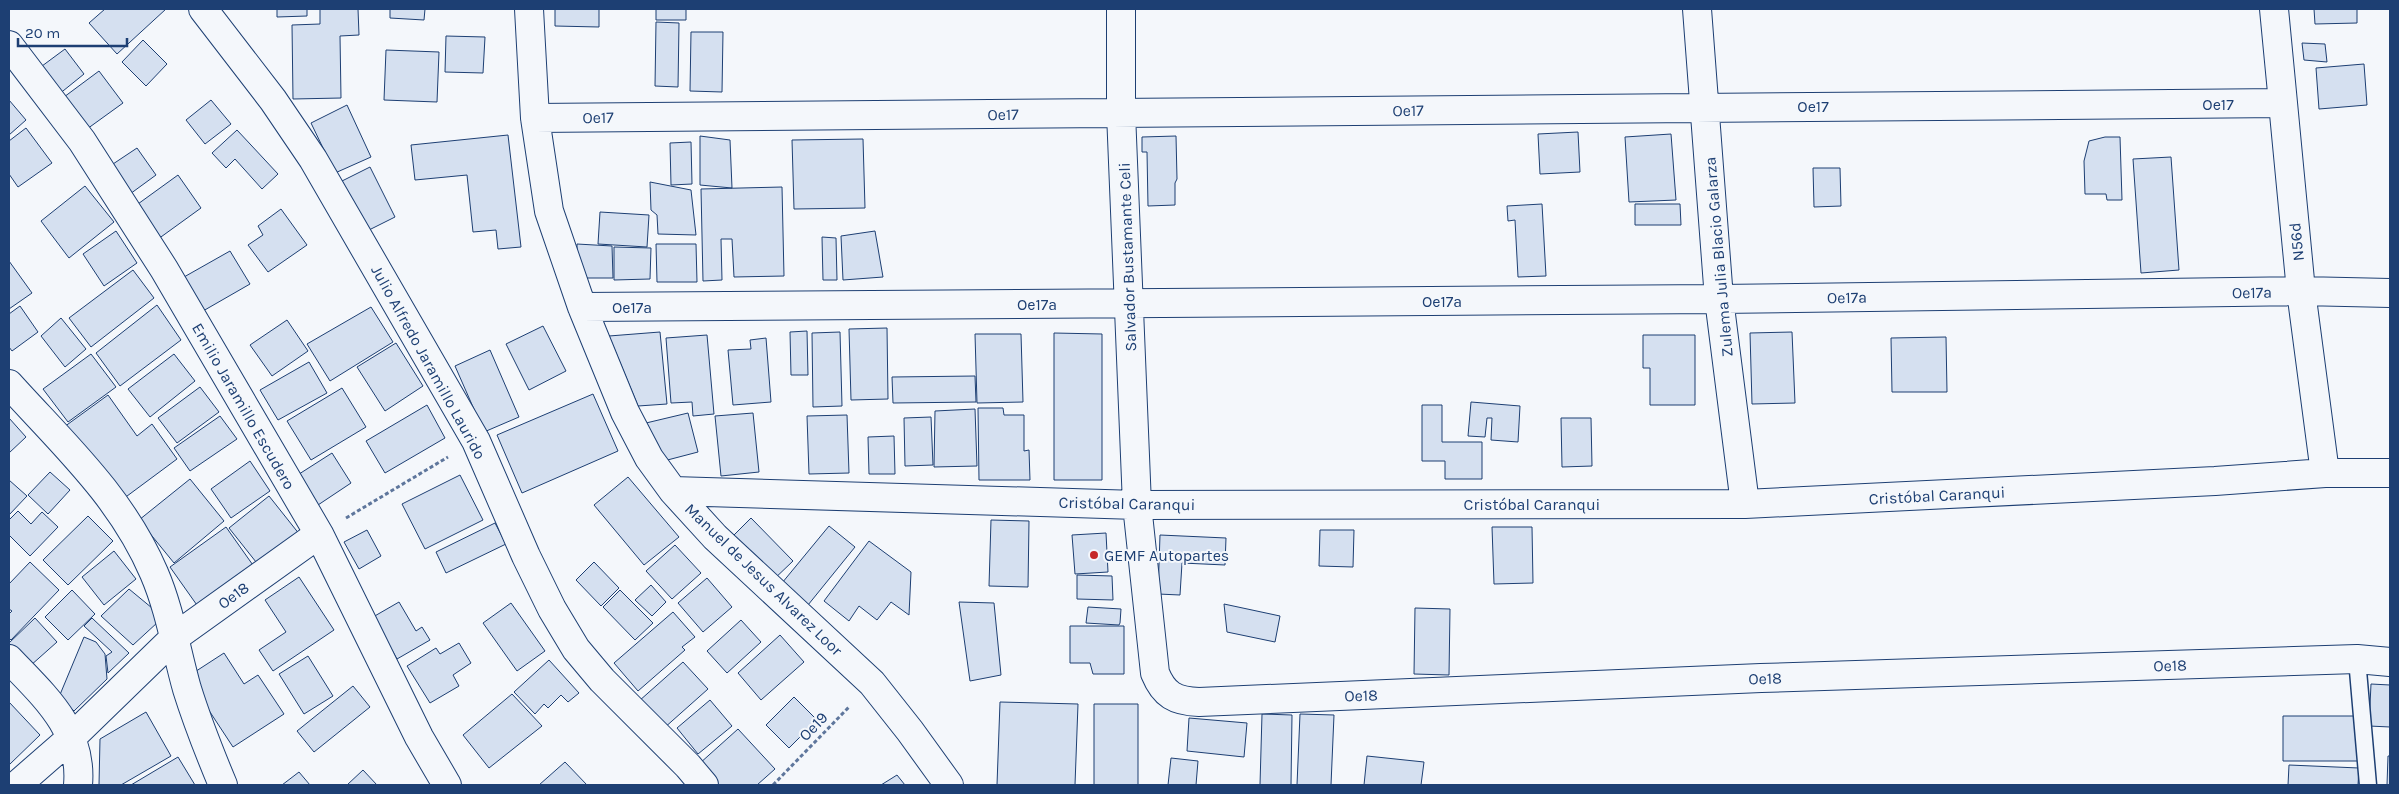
<svg xmlns="http://www.w3.org/2000/svg" width="2399" height="794" viewBox="0 0 2399 794" font-family="Karla,sans-serif">
  <style>
    .building { fill: #d5e0f0; stroke: #1d3f73 }
    .lines { fill: none; stroke-linecap: round; stroke-linejoin: round }
    .lane-casing { stroke: #1d3f73; stroke-width: 19 }
    .street-casing { stroke: #1d3f73; stroke-width: 30 }
    .secondary-casing { stroke: #1d3f73; stroke-width: 30 }
    .path { stroke: #5e769c; stroke-width: 3; stroke-dasharray: 4 2.5; stroke-linecap: butt }
    .lane { stroke: #f4f7fb; stroke-width: 16 }
    .street { stroke: #f4f7fb; stroke-width: 28 }
    .secondary { stroke: #f4f7fb; stroke-width: 28 }
    .poi-dot { fill: #c62828; stroke: #f4f7fb; stroke-width: 2 }
    .labels { text-anchor: middle; stroke-width: 4; stroke-linejoin: round; paint-order: stroke }
    .street-label { font-size: 16px; fill: #1d3f73; stroke: #f4f7fb }
    .poi-label { font-size: 16px; fill: #1d3f73; stroke: #f4f7fb; text-anchor: start }
  </style>
  <rect width="100%" height="100%" fill="#f4f7fb"/>
  <!-- building -->
  <path class="building" d="M105 9H166L117 54 89 23Z
    M277 9H307V16L277 17Z
    M320 9H358L359 35 340 36 341 98 293 99 292 25 320 24Z
    M390 9H425L424 20 390 18Z
    M555 9H599V27L555 26Z
    M656 9H686V20H656Z
    M2314 9H2357V23L2315 24Z
    M656 22 679 23 678 87 655 86Z
    M691 32H723L722 92 690 91Z
    M446 36 485 37 483 73 445 72Z
    M143 40 167 64 146 86 122 62Z
    M2302 43 2325 44 2327 62 2304 60Z
    M65 49 84 74 58 95 38 69Z
    M386 50 439 52 437 102 384 100Z
    M2364 64 2367 105 2319 109 2316 68Z
    M99 71 123 103 87 129 64 97Z
    M9 100 26 120 9 135Z
    M211 100 231 124 205 144 186 120Z
    M347 105 371 157 335 173 311 123Z
    M26 128 52 163 18 187 9 174V141Z
    M237 130 278 174 262 189 235 159 226 168 212 153Z
    M1578 132 1580 172 1540 174 1538 134Z
    M1671 134 1676 200 1629 202 1625 137Z
    M508 135 521 247 498 249 496 230 473 232 467 175 415 180 411 145Z
    M700 136 730 140 732 188 700 185Z
    M1176 136 1177 179 1175 183V205L1148 206 1147 152H1142V137Z
    M2105 137H2120L2122 200H2107L2106 194H2085L2084 161 2089 141Z
    M863 139 865 208 794 209 792 140Z
    M691 142 692 184 671 185 670 143Z
    M137 148 156 175 130 194 110 166Z
    M2171 157 2179 270 2141 273 2133 159Z
    M370 167 395 217 367 231 342 181Z
    M1813 168H1840L1841 206 1814 207Z
    M178 175 201 208 154 242 131 209Z
    M650 182 691 190 696 235 658 234 657 215 651 210Z
    M85 186 114 222 69 258 41 221Z
    M782 187 784 276 734 277 732 239H721L722 280 703 281 701 189Z
    M1542 204 1546 276 1518 277 1515 220 1508 221 1507 206Z
    M1635 204H1680L1681 225H1635Z
    M281 209 307 245 268 272 248 245 263 235 258 226Z
    M600 212 649 215 647 247 598 244Z
    M116 231 137 263 104 286 83 254Z
    M875 231 883 277 843 280 841 236Z
    M822 237 836 238 837 280H823Z
    M577 244 612 246 613 278H577Z
    M656 244H696L697 282H657Z
    M614 247 651 248 650 279 614 280Z
    M230 251 250 284 203 311 184 277Z
    M9 261 32 293 9 309Z
    M133 270 154 298 91 347 69 318Z
    M157 305 181 340 120 386 96 353Z
    M20 306 38 332 12 351 9 347V314Z
    M371 307 393 342 330 381 307 344Z
    M61 318 86 349 65 367 41 336Z
    M287 320 308 351 272 376 250 345Z
    M543 326 566 371 529 390 506 344Z
    M887 328 888 399 851 400 849 329Z
    M807 331 808 375H791L790 332Z
    M660 332 667 404 638 406 609 336Z
    M840 332 842 406 813 407 812 333Z
    M1792 332 1795 403 1752 404 1750 333Z
    M1054 333 1102 334V480H1054Z
    M975 334H1021L1023 402 977 403Z
    M707 335 714 414 693 416 692 402 671 403 666 338Z
    M1643 335H1695V405H1650V368H1643Z
    M1946 337 1947 392H1892L1891 338Z
    M766 338 771 402 733 405 728 350 751 349 750 340Z
    M396 343 423 386 385 411 357 367Z
    M490 350 519 417 484 432 455 366Z
    M91 354 116 387 68 422 43 389Z
    M174 354 195 381 150 417 128 389Z
    M309 362 327 393 278 420 260 390Z
    M975 376 976 402 893 403 892 377Z
    M200 387 219 412 177 443 158 418Z
    M342 388 366 427 311 460 287 421Z
    M593 394 618 451 522 493 497 435Z
    M108 395 137 436 152 424 177 459 119 502 64 427Z
    M1471 402 1520 406 1518 442 1491 440 1492 418H1487L1485 437 1468 436Z
    M427 405 445 438 385 473 366 441Z
    M1422 405H1442V442H1482V479H1445V461H1422Z
    M978 408H1003L1004 415H1024V451L1029 450 1030 480H979Z
    M975 409 977 466 934 467 935 411Z
    M688 413 698 452 656 463 646 423Z
    M753 413 759 472 721 476 715 416Z
    M847 415 849 473 809 474 807 416Z
    M220 416 237 439 190 471 174 448Z
    M931 417 933 465 905 466 904 418Z
    M9 418 26 437 9 453Z
    M1561 418H1591L1592 466 1562 467Z
    M894 436 895 474H869L868 437Z
    M332 453 351 483 315 507 296 476Z
    M250 461 270 491 231 518 211 489Z
    M50 472 70 490 48 514 28 495Z
    M460 475 483 520 425 549 402 504Z
    M628 477 679 537 644 565 594 505Z
    M190 479 224 521 174 563 139 520Z
    M9 480 27 496 9 515Z
    M269 496 300 535 260 567 229 528Z
    M18 511 31 524 42 512 58 527 30 556 9 535V520Z
    M88 516 113 541 68 585 43 560Z
    M751 518 793 561 771 582 730 539Z
    M991 520 1029 521 1028 587 989 586Z
    M495 523 506 544 446 573 436 552Z
    M829 526 855 547 808 605 782 583Z
    M226 527 255 568 199 608 170 567Z
    M1492 527H1532L1533 583 1494 584Z
    M367 530 381 556 359 569 344 542Z
    M1320 530H1354L1353 567 1319 566Z
    M1106 533 1108 572 1075 574 1072 535Z
    M1160 535 1226 538 1225 565 1182 563 1180 595 1158 594Z
    M869 541 911 572 909 615 891 602 877 620 859 606 849 621 824 601Z
    M675 545 701 573 672 599 646 571Z
    M114 551 136 579 104 605 82 577Z
    M30 562 59 590 11 640 9 638V614L12 611 9 609V584Z
    M594 562 619 588 601 606 576 580Z
    M1077 575 1112 576 1113 600 1077 599Z
    M299 577 334 630 273 671 259 650 286 632 265 600Z
    M707 578 732 607 703 632 678 603Z
    M651 585 666 602 652 616 635 600Z
    M129 589 152 608 158 622 133 645 101 616Z
    M72 590 95 614 68 640 45 617Z
    M620 590 653 623 635 640 603 607Z
    M399 602 416 631 422 627 430 640 397 659 373 617Z
    M959 602 994 603 1001 675 970 681Z
    M511 603 545 651 517 671 483 623Z
    M1224 604 1280 616 1275 642 1227 632Z
    M1088 607 1121 609 1120 623 1119 625 1086 623Z
    M1415 608 1450 609 1449 675 1414 674Z
    M673 612 695 637 682 647 685 650 638 691 614 663Z
    M35 618 57 642 30 666 9 643Z
    M92 618 129 653 108 673 106 656 112 652 84 626Z
    M741 620 761 642 727 673 707 651Z
    M1070 626H1124V674H1093L1090 663H1070Z
    M780 635 804 662 761 700 738 673Z
    M84 637 96 642 105 654 107 679 74 711 59 697Z
    M459 643 471 663 453 675 459 686 430 703 407 666 436 648 440 654Z
    M224 653 244 684 258 675 284 714 233 747 187 677Z
    M308 656 333 696 304 714 279 674Z
    M549 660 579 693 568 702 561 695 548 708 544 704 535 714 514 692Z
    M683 662 708 689 663 729 639 701Z
    M2371 684 2390 685V727L2369 726Z
    M353 686 370 707 314 752 297 731Z
    M512 694 542 726 489 768 463 735Z
    M794 697 817 720 789 748 766 725Z
    M710 700 732 726 698 754 677 728Z
    M9 702 40 735 9 765Z
    M1000 702 1078 704 1075 785H997Z
    M1094 704H1138V785H1094Z
    M146 712 171 756 121 785H99L100 739Z
    M1262 714 1292 715 1291 785H1260Z
    M1300 714 1334 715 1331 785H1297Z
    M2283 716H2358L2359 761H2283Z
    M1189 718 1247 723 1244 757 1187 751Z
    M738 729 775 769 757 785H718L699 764Z
    M1367 756 1424 762 1421 785H1364Z
    M2388 756H2390V785H2387Z
    M178 757 195 785H131Z
    M1171 758 1198 761 1196 785H1168Z
    M565 762 587 785H539Z
    M2289 765 2359 768 2358 785H2288Z
    M363 770 377 785H347Z
    M299 772 310 785H282Z
    M897 775 905 785H881Z"/>
  <g class="lines">
    <defs>
      <path id="lane" d="M2357 659 2368 785"/>
      <path id="street" d="M529 9 535 118 549 211 582 307 625 412 649 458 673 491 715 537 872 683 910 731 949 785
        M1121 9V113L1137 505 1155 673C1164 695 1175 701 1199 702L1761 678 2357 659 2390 662
        M1697 9 1719 299 1745 504
        M2274 9 2301 291 2325 473
        M9 45 82 141 164 269 319 534 419 737 447 785
        M535 118 2282 103
        M582 307 1719 299 2301 291 2390 293
        M9 384C63 444 121 496 154 573 170 610 176 650 187 689 197 721 210 754 223 785
        M673 491 1137 505 1745 504 2215 481 2325 473H2390
        M9 659C44 696 83 729 78 785
        M17 785 72 737 175 637 319 534"/>
      <path id="secondary" d="M203 9 273 100 313 159 476 441 526 556 552 609 576 649 602 680 688 766 704 785"/>
    </defs>
    <!-- lane casing -->
    <use href="#lane" class="lane-casing"/>
    <!-- street casing -->
    <use href="#street" class="street-casing"/>
    <!-- secondary casing -->
    <use href="#secondary" class="secondary-casing"/>
    <!-- path -->
    <path class="path" d="M346 518 448 457
      M773 785 849 707"/>
    <!-- lane -->
    <use href="#lane" class="lane"/>
    <!-- street -->
    <use href="#street" class="street"/>
    <!-- secondary -->
    <use href="#secondary" class="secondary"/>
  </g>
  <!-- markers -->
  <circle class="poi-dot" cx="1094" cy="555" r="5"/>
  <g class="labels">
    <!-- street labels -->
    <g class="street-label">
      <text x="2218" y="110">Oe17</text>
      <text x="1813" y="112">Oe17</text>
      <text transform="translate(1408 110) rotate(-1)" y="6">Oe17</text>
      <text transform="translate(1003 114) rotate(-1)" y="6">Oe17</text>
      <text transform="translate(598 117) rotate(-1)" y="6">Oe17</text>
      <text transform="translate(2296 242) rotate(-96)" y="6">N56d</text>
      <text transform="translate(1127 257) rotate(-92)" y="6">Salvador Bustamante Celi</text>
      <text transform="translate(1718 257) rotate(-95)" y="6">Zulema Julia Blacio Galarza</text>
      <text transform="translate(2252 292) rotate(-1)" y="6">Oe17a</text>
      <text transform="translate(1847 297) rotate(-1)" y="6">Oe17a</text>
      <text x="1442" y="307">Oe17a</text>
      <text x="1037" y="310">Oe17a</text>
      <text x="632" y="313">Oe17a</text>
      <text transform="translate(429 362) rotate(61)" y="6">Julio Alfredo Jaramillo Laurido</text>
      <text transform="translate(244 406) rotate(60)" y="6">Emilio Jaramillo Escudero</text>
      <text transform="translate(1937 495) rotate(-3)" y="6">Cristóbal Caranqui</text>
      <text transform="translate(1127 503) rotate(1)" y="6">Cristóbal Caranqui</text>
      <text x="1532" y="510">Cristóbal Caranqui</text>
      <text transform="translate(764 579) rotate(44)" y="6">Manuel de Jesus Alvarez Loor</text>
      <text transform="translate(233 595) rotate(-36)" y="6">Oe18</text>
      <text transform="translate(2170 665) rotate(-2)" y="6">Oe18</text>
      <text transform="translate(1765 678) rotate(-2)" y="6">Oe18</text>
      <text transform="translate(1361 695) rotate(-2)" y="6">Oe18</text>
      <text transform="translate(813 726) rotate(-46)" y="6">Oe19</text>
    </g>
    <!-- poi labels -->
    <g class="poi-label">
      <text x="1104" y="561">GEMF Autopartes</text>
    </g>
  </g>
  <!-- border -->
  <rect width="2399" height="794" fill="none" stroke="#1d3f73" stroke-width="20"/>
  <!-- scale -->
  <path d="M18 38v8h109v-8" fill="none" stroke="#1d3f73" stroke-width="2.5"/>
  <text x="25" y="38" font-size="15" fill="#1d3f73" stroke="#f4f7fb" stroke-width="4" paint-order="stroke">20 m</text>
</svg>
